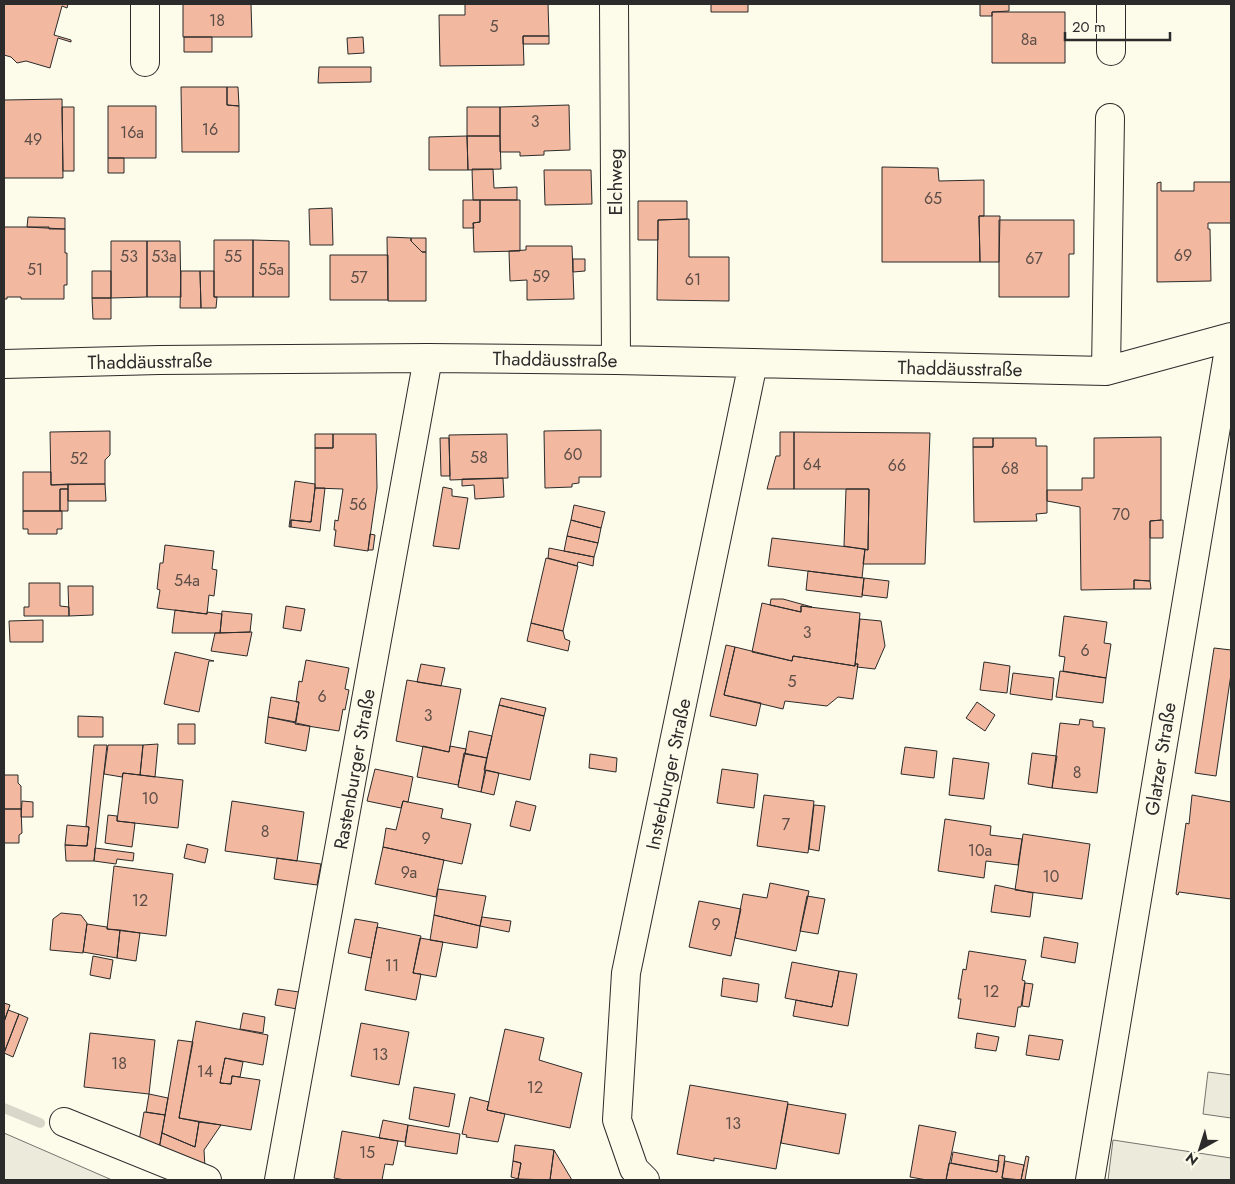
<svg xmlns="http://www.w3.org/2000/svg" width="1235" height="1184" viewBox="0 0 1235 1184" font-family="Jost,sans-serif">
  <style>
    .green { fill: #ecebdb; stroke: #74746e }
    .lines { fill: none; stroke-linecap: round; stroke-linejoin: round }
    .stream { stroke: #d8d7c9; stroke-width: 10 }
    .building { fill: #f2b8a0; stroke: #2b2b2b }
    .minor-casing { stroke: #2b2b2b; stroke-width: 30 }
    .minor { stroke: #fdfbea; stroke-width: 28 }
    .labels { text-anchor: middle; stroke-width: 4; stroke-linejoin: round; paint-order: stroke }
    .number-label { font-size: 16px; fill: #5d4e48 }
    .street-label { font-size: 19px; fill: #2b2b2b; stroke: #fdfbea }
  </style>
  <rect width="100%" height="100%" fill="#fdfbea"/>
  <!-- green -->
  <path class="green" d="M1208 1072 1231 1075V1118L1203 1114Z
    M4 1133 112 1180H4Z
    M1113 1140 1231 1158V1180H1108Z"/>
  <g class="lines">
    <!-- stream -->
    <path class="stream" d="M4 1108 40 1123"/>
  </g>
  <!-- building -->
  <path class="building" d="M4 4H68L67 8 62 6 54 35 71 40V42L58 38 50 68 26 61 17 63 11 57 4 55Z
    M183 4H251L252 37H183Z
    M465 4H548L549 36H523L524 65 440 66 439 15H465Z
    M711 4H748V12H711Z
    M980 4H1009V11L992 12V16H980Z
    M992 12H1065V63H992Z
    M523 36H549V44H523Z
    M184 37H212V52H184Z
    M363 37 364 53 348 54 347 38Z
    M319 67H371V82L318 83Z
    M181 87H227V105L239 106V152H182Z
    M227 87H238L239 106 227 105Z
    M62 99 63 178H4V100Z
    M569 105 570 150 544 151V155L520 156V152H500V107Z
    M108 106H156V158H108Z
    M62 107H74V171H63Z
    M467 107H500V136H467Z
    M467 136 468 170H429V137Z
    M467 136H500L501 169 468 170Z
    M108 158H124V173H108Z
    M882 167 938 168 939 181 984 180V216H979L980 262H882Z
    M472 169H493L494 188 517 187V200H473Z
    M544 170H591L592 204 545 205Z
    M1161 182V191H1194V182H1231V223H1208V229H1210L1211 281 1157 282V183Z
    M463 200H480V222L473 223 474 228H463Z
    M480 200H520V251L474 252 473 223 480 222Z
    M638 201H687V219L658 220V240H638Z
    M332 208 333 245H310L309 209Z
    M979 216H1000L999 262H980Z
    M28 217 65 218V229L27 227Z
    M689 219V257H729V301L657 300 658 220Z
    M999 220H1074V254H1069V297H999Z
    M4 227H49V229H65V253H67V285H64V299H21V297H7V299H4Z
    M387 237 411 238V241L422 252H426V301H388Z
    M411 238H426V252H422L411 241Z
    M214 240H253V297H214Z
    M253 240 289 241V297H253Z
    M111 241H147V297L111 298Z
    M147 241H180L181 297H147Z
    M526 246H572L574 299 527 300V280L510 281 509 251 526 250Z
    M330 255H388V300H330Z
    M573 259H585V271L573 272Z
    M92 271H111V298H92Z
    M181 271H200L201 308H180Z
    M200 271H214V297H217L216 308H201Z
    M92 298H111V319H93Z
    M601 430V477H579V483L572 484V487L545 488 544 431Z
    M110 431V455L105 460V484L51 485 50 432Z
    M780 432H794V489H767L776 456H780Z
    M794 432 930 433 925 564H863L865 549 868 550 869 489H794Z
    M315 434H333V448H315Z
    M333 434H376L377 488 368 551 334 546 336 530H334L335 520 338 521 343 489 315 488V448H333Z
    M507 434 508 478 450 480 449 435Z
    M1161 437V520L1150 521V581L1134 580V589L1081 590 1080 507 1047 501V490H1082V478H1094V438Z
    M440 438H449L450 476H441Z
    M973 438H993V447H973Z
    M993 438H1036V446H1047V513L1036 514 1037 521 974 522 973 447H993Z
    M23 472H51V485L68 484V489H60V511H23Z
    M503 478 504 497 475 499 474 485 462 486V479Z
    M295 481 315 484V488L311 522 291 520V527H289Z
    M68 484H105L106 501H68Z
    M443 487 452 489V496L468 498 459 549 433 546Z
    M315 488H325L320 531 291 527V520L311 522Z
    M60 489H68V511H60Z
    M846 489H869L868 550 844 546Z
    M574 505 605 512 601 528 571 520Z
    M23 511H62V529H57V534H28V529H23Z
    M571 520 601 528 598 543 567 536Z
    M1163 520V538H1150V521Z
    M370 534 375 535 373 550H368Z
    M567 536 598 543 594 557 564 551Z
    M772 538 865 549 862 578 768 566Z
    M165 545 214 551 212 569 217 570 214 596 209 595 207 614 157 608 160 590 157 589 160 563H163Z
    M549 548 594 557 593 566 578 562 577 566 548 558Z
    M546 558 578 566 563 631 531 623Z
    M808 571 864 578 862 597 806 590Z
    M864 578 889 581 887 598 862 595Z
    M1134 580 1150 581 1151 589H1134Z
    M29 583H60V606L69 607V616H24V607H29Z
    M68 586H93V615L69 616Z
    M771 599H783L812 607 801 606V612L770 605Z
    M762 603 801 612V606L860 613 855 666 793 656 792 661 752 652Z
    M286 606 305 609 301 631 283 628Z
    M175 610 207 614V612L222 614 220 633H172Z
    M222 611 252 614 250 632 220 633Z
    M1064 616 1107 622 1104 643 1111 644 1106 678 1063 671 1065 657 1059 656Z
    M860 619 881 621 885 646 875 669 857 667 858 664H855Z
    M43 620V642H10L9 621Z
    M531 623 563 631 565 639 570 641 568 651 527 641Z
    M252 632 247 656 211 651 215 633Z
    M726 645 735 647 724 695 761 703 756 726 710 716Z
    M735 647 792 661 793 656 855 666V664H858L853 699 838 697 827 706 785 701 783 709 724 695Z
    M1214 648 1231 650V674L1216 776 1195 773Z
    M175 652 214 661H209L199 712 164 704Z
    M306 660 349 668 345 689 349 690 345 710 343 709 339 731 295 724 299 702H296L299 681 302 682Z
    M984 662 1010 666 1007 693 980 690Z
    M421 664 445 668 441 686 417 682Z
    M1060 671 1106 678 1103 703 1056 697Z
    M1013 673 1054 678 1052 700 1010 694Z
    M407 680 461 689 449 752 396 741Z
    M271 697 299 702 296 722 268 717Z
    M501 698 546 708 544 716 499 705Z
    M977 702 995 715 985 731 966 718Z
    M499 705 544 716 530 780 484 770Z
    M78 716 103 717V737H78Z
    M268 717 310 726 306 751 265 743Z
    M1080 719 1093 721V727L1105 728 1097 793 1052 788 1060 723 1079 725Z
    M178 724H195V744H178Z
    M469 731 492 736 487 758 465 754Z
    M158 744 155 777 140 775 143 745Z
    M94 745H107L94 861H66L65 845 87 846 89 827 86 826Z
    M108 745H143L140 775 123 773 122 777 104 774Z
    M423 746 449 752 450 746 466 749 458 785 417 777Z
    M905 747 937 751 934 778 901 774Z
    M464 753 487 758 481 792 458 787Z
    M1032 753 1057 756 1052 788 1028 784Z
    M590 754 617 758 616 772 589 768Z
    M953 758 989 763 984 799 949 795Z
    M375 769 413 777 408 802 403 801 401 808 367 801Z
    M722 769 758 774 754 808 717 803Z
    M486 770 499 773 494 795 481 792Z
    M123 773 183 780 178 828 117 821Z
    M4 775H18V783L21 786V809H4Z
    M764 795 814 801 808 853 757 846Z
    M1192 795 1231 802V899L1179 892 1178 895 1176 894 1186 823 1189 824Z
    M22 801 33 802V817H21Z
    M232 801 304 812 297 861 225 851Z
    M403 801 443 809 441 818 471 824 462 864 383 847 386 828 396 830Z
    M516 801 536 806 530 831 510 826Z
    M814 805 825 806 819 851 809 849Z
    M4 809H21L22 833 19 835V843H4Z
    M108 815 117 816V821L135 823 132 847 105 843Z
    M945 819 991 826 990 835 1022 839 1018 865 986 861 984 878 938 871Z
    M67 825 89 827 87 846 65 845Z
    M1023 834 1090 844 1082 899 1015 890Z
    M187 844 208 849 205 863 184 858Z
    M383 847 444 860 436 897 375 884Z
    M95 848 134 853 133 861 117 859 116 864 94 861Z
    M277 858 321 864 317 885 274 879Z
    M114 866 173 874 166 936 107 929Z
    M770 883 809 891 796 951 735 938 743 894 767 898Z
    M995 885 1033 893 1030 917 991 912Z
    M438 889 486 896 480 926 434 915Z
    M807 896 825 899 818 934 800 931Z
    M699 901 741 909 731 956 689 947Z
    M61 913 81 915 87 923 83 953 50 950 53 919Z
    M434 915 480 926 477 948 430 940Z
    M482 917 511 921 509 932 480 926Z
    M355 919 378 923 371 958 348 953Z
    M87 924 107 927V929L120 930 117 958 83 952Z
    M377 927 421 936 413 973 421 974 416 1000 365 990Z
    M120 930 140 933 136 961 117 958Z
    M1044 937 1078 943 1075 963 1041 957Z
    M420 938 443 942 436 977 413 973Z
    M969 951 1026 960 1022 980 1025 981 1021 1007H1018L1015 1027 958 1018 961 999H958L963 969 966 970Z
    M93 956 113 960 110 979 90 975Z
    M792 962 839 971 832 1007 785 998Z
    M839 971 857 974 848 1026 793 1016 796 1000 832 1007Z
    M723 978 759 984 757 1002 721 996Z
    M1025 983 1033 984 1029 1007 1022 1006Z
    M278 989 299 992 297 1009 275 1005Z
    M4 1003 10 1005 4 1022Z
    M8 1010 19 1014 4 1053V1022Z
    M243 1013 265 1017 263 1033 240 1029Z
    M19 1014 28 1018 13 1057 4 1053Z
    M196 1021 268 1035 263 1065 225 1058 220 1083 231 1084 232 1076 260 1080 251 1130 179 1118Z
    M361 1023 409 1032 399 1085 351 1076Z
    M505 1029 544 1038 539 1060 582 1073 570 1128 487 1110Z
    M90 1033 155 1040 149 1094 84 1087Z
    M977 1033 999 1037 996 1051 975 1048Z
    M1029 1035 1063 1040 1059 1060 1026 1055Z
    M178 1040 193 1042 179 1118 199 1122 195 1147 162 1133Z
    M225 1058 243 1062 240 1077 232 1076 231 1084 220 1083Z
    M690 1085 788 1102 776 1169 714 1158V1161L677 1154Z
    M414 1087 455 1094 449 1127 409 1119Z
    M149 1094 168 1098 165 1115 146 1112Z
    M470 1097 489 1102 487 1110 505 1114 498 1142 466 1137 467 1135 462 1134Z
    M788 1104 846 1114 839 1154 781 1143Z
    M144 1112 165 1115 159 1149 139 1141Z
    M383 1120 408 1125 405 1142 379 1138Z
    M199 1122 221 1125 204 1150 205 1167 159 1149 162 1133 195 1147Z
    M408 1125 460 1134 457 1154 405 1146Z
    M919 1125 956 1132 946 1180H927L910 1177Z
    M342 1131 398 1141 393 1165 385 1164 382 1180H345L334 1178Z
    M515 1145 554 1150 550 1180 518 1179 521 1163 513 1161Z
    M554 1150 572 1180H550Z
    M953 1152 999 1161 997 1172 951 1163Z
    M999 1155 1005 1156 1002 1178 1012 1180H946L949 1163 997 1172Z
    M1026 1156 1029 1157 1025 1180H1021Z
    M513 1161 521 1163 518 1179 511 1177Z
    M1005 1161 1024 1165 1021 1180 1002 1178Z"/>
  <g class="lines">
    <defs>
      <path id="minor" d="M614 4 616 360
        M1111 4V51
        M145 62V4
        M4 364 159 360 428 358 616 360 1106 371 1231 337
        M1106 371 1110 118
        M64 1122 207 1180
        M279 1180 428 358
        M645 1180 634 1169 617 1120 626 973 753 363
        M1090 1180 1231 337"/>
    </defs>
    <!-- minor casing -->
    <use href="#minor" class="minor-casing"/>
    <!-- minor -->
    <use href="#minor" class="minor"/>
  </g>
  <g class="labels">
    <!-- number labels -->
    <g class="number-label">
      <text x="217" y="26">18</text>
      <text x="494" y="32">5</text>
      <text x="1029" y="45">8a</text>
      <text x="535" y="127">3</text>
      <text x="210" y="135">16</text>
      <text x="132" y="138">16a</text>
      <text x="33" y="145">49</text>
      <text x="933" y="204">65</text>
      <text x="1183" y="261">69</text>
      <text x="129" y="262">53</text>
      <text x="164" y="262">53a</text>
      <text x="233" y="262">55</text>
      <text x="1034" y="264">67</text>
      <text x="35" y="275">51</text>
      <text x="271" y="275">55a</text>
      <text x="541" y="282">59</text>
      <text x="359" y="283">57</text>
      <text x="693" y="285">61</text>
      <text x="573" y="460">60</text>
      <text x="479" y="463">58</text>
      <text x="79" y="464">52</text>
      <text x="812" y="470">64</text>
      <text x="897" y="471">66</text>
      <text x="1010" y="474">68</text>
      <text x="358" y="510">56</text>
      <text x="1121" y="520">70</text>
      <text x="187" y="586">54a</text>
      <text x="807" y="638">3</text>
      <text x="1085" y="656">6</text>
      <text x="792" y="687">5</text>
      <text x="322" y="702">6</text>
      <text x="428" y="721">3</text>
      <text x="1077" y="778">8</text>
      <text x="150" y="804">10</text>
      <text x="786" y="830">7</text>
      <text x="265" y="837">8</text>
      <text x="426" y="844">9</text>
      <text x="980" y="856">10a</text>
      <text x="409" y="878">9a</text>
      <text x="1051" y="882">10</text>
      <text x="140" y="906">12</text>
      <text x="716" y="930">9</text>
      <text x="392" y="971">11</text>
      <text x="991" y="997">12</text>
      <text x="380" y="1060">13</text>
      <text x="119" y="1069">18</text>
      <text x="205" y="1077">14</text>
      <text x="535" y="1093">12</text>
      <text x="733" y="1129">13</text>
      <text x="367" y="1158">15</text>
    </g>
    <!-- street labels -->
    <g class="street-label">
      <text transform="translate(615 182) rotate(-90)" y="7">Elchweg</text>
      <text transform="translate(555 359) rotate(1)" y="7">Thaddäusstraße</text>
      <text transform="translate(150 361) rotate(-1)" y="7">Thaddäusstraße</text>
      <text transform="translate(960 368) rotate(1)" y="7">Thaddäusstraße</text>
      <text transform="translate(1160 759) rotate(-81)" y="7">Glatzer Straße</text>
      <text transform="translate(354 769) rotate(-80)" y="7">Rastenburger Straße</text>
      <text transform="translate(668 774) rotate(-78)" y="7">Insterburger Straße</text>
    </g>
  </g>
  <!-- border -->
  <rect width="1235" height="1184" fill="none" stroke="#2b2b2b" stroke-width="10"/>
  <!-- north arrow -->
  <g transform="translate(1200 1149) rotate(219)" stroke="#fdfbea" stroke-width="4" paint-order="stroke">
  <path d="M0-4L9 19L0 12L-9 19Z" fill="#2b2b2b"/>
  <text y="-8" font-size="14" font-weight="bold" text-anchor="middle" fill="#2b2b2b">N</text>
  </g>
  <!-- scale -->
  <path d="M1065 32v8h105v-8" fill="none" stroke="#2b2b2b" stroke-width="2.5"/>
  <text x="1072" y="32" font-size="15" fill="#2b2b2b" stroke="#fdfbea" stroke-width="4" paint-order="stroke">20 m</text>
</svg>
